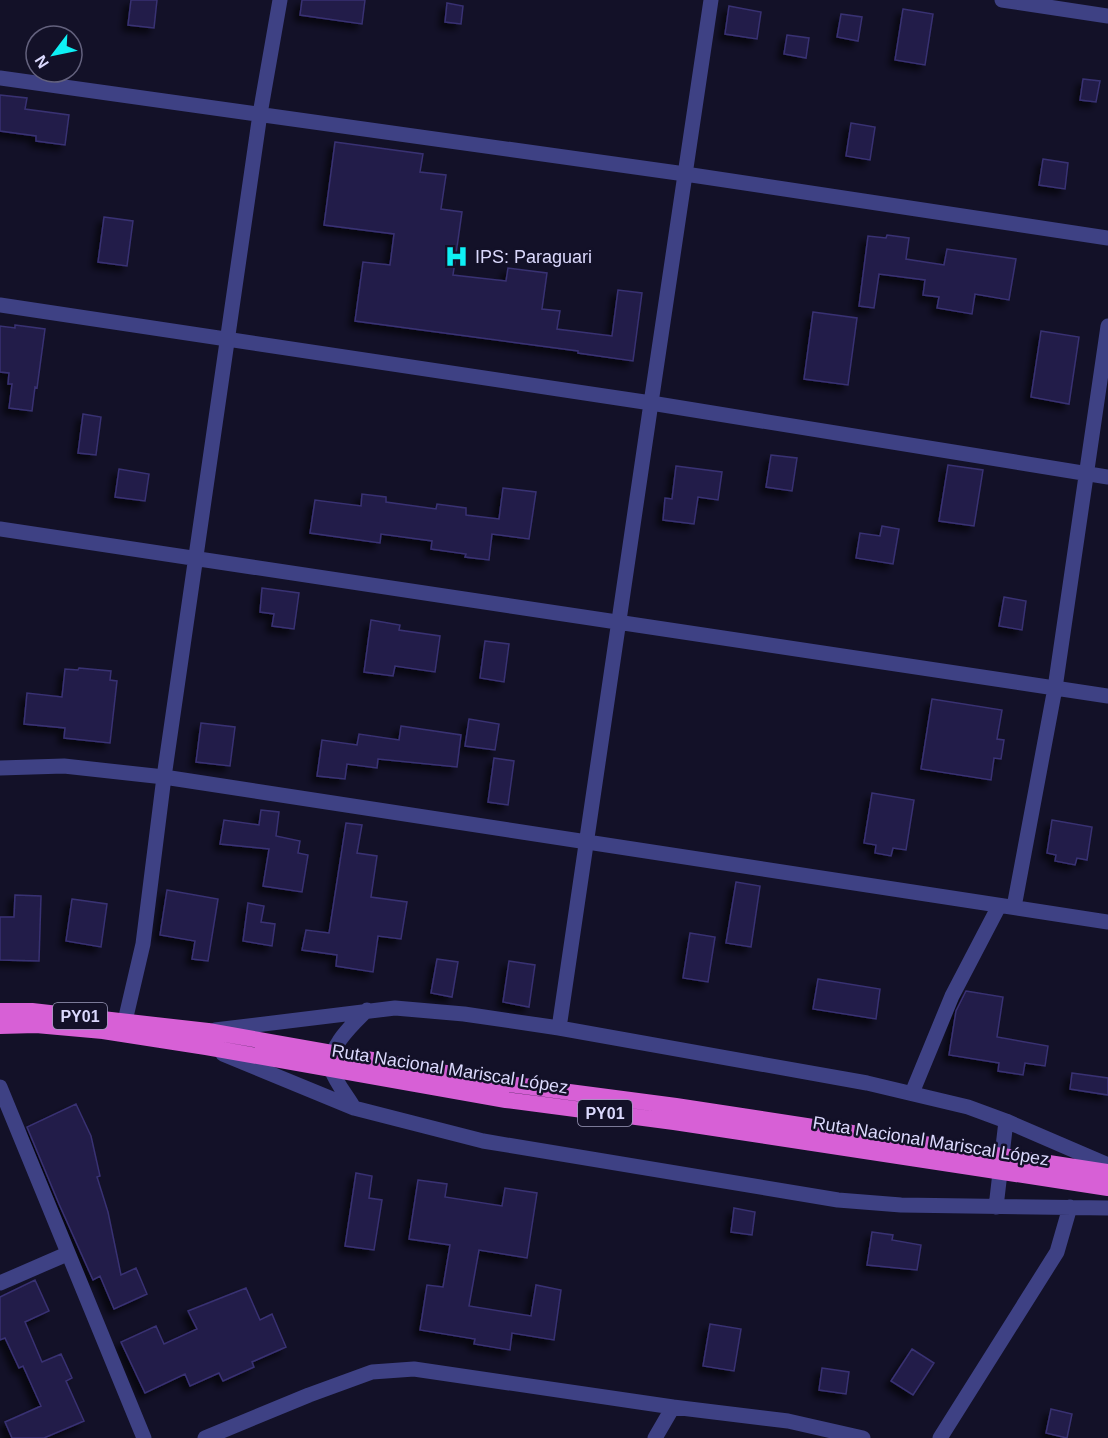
<svg xmlns="http://www.w3.org/2000/svg" width="1108" height="1438" viewBox="0 0 1108 1438" font-family="Arial,sans-serif">
  <style>
    .building { fill: #231e48; stroke: #393173; stroke-width: 1.5; filter: url(#shadow) }
    .lines { fill: none; stroke-linecap: round; stroke-linejoin: round }
    .minor { stroke: #3e4184; stroke-width: 15 }
    .trunk { stroke: #d760d6; stroke-width: 16 }
    .labels { text-anchor: middle; stroke-width: 5; stroke-linejoin: round; paint-order: stroke }
    .shield { fill: #131128; stroke: #9f9dbd; stroke-width: 1.5 }
    .shield-label { font-size: 16px; font-weight: bold; fill: #dbd9fd }
    .poi-label { font-size: 18px; fill: #dbd9fd; stroke: #131128; text-anchor: start }
    .street-label { font-size: 18px; fill: #dbd9fd; stroke: #131128 }
  </style>
  <defs>
    <filter id="shadow"><feDropShadow dx="-5.5" dy="5.5" stdDeviation="3" flood-color="#0009"/></filter>
  </defs>
  <rect width="100%" height="100%" fill="#131128"/>
  <!-- building -->
  <path class="building" d="M131 0H157L154 28 128 25Z
    M302 0H365L362 24 300 15Z
    M447 3 463 6 461 24 445 22Z
    M729 6 761 12 757 39 725 34Z
    M903 9 933 14 925 65 895 60Z
    M841 14 862 17 858 41 837 37Z
    M787 35 809 38 806 58 784 54Z
    M1083 79 1100 81 1096 102 1080 100Z
    M0 95 27 98 25 109 69 115 65 145 36 141V136L0 131Z
    M851 123 875 127 870 160 846 156Z
    M335 142 423 154 420 172 446 175 441 209 462 212 453 275 506 281 508 268 547 273 542 309 560 311 557 329 612 336 618 290 642 293 633 361 578 353V351L355 321 363 262 390 265 394 234 324 225Z
    M1043 159 1068 163 1065 189 1039 185Z
    M104 217 133 221 127 266 98 262Z
    M887 235 909 238 906 259 944 265 947 249 1016 259 1009 300 975 294 972 314 937 308 939 297 923 295 925 280 879 274 874 308 859 306 868 236 886 238Z
    M813 312 857 318 848 385 804 379Z
    M15 325 45 329 37 388 35 387 32 411 9 408 12 384H8L9 373 0 372V326L15 328Z
    M1041 331 1079 337 1069 404 1031 397Z
    M83 414 101 417 96 455 78 453Z
    M771 455 797 458 792 491 766 487Z
    M948 465 983 470 974 526 939 521Z
    M676 466 722 472 718 500 698 497 694 524 663 520 665 498 672 499Z
    M119 469 149 474 145 501 115 497Z
    M503 488 536 492 529 539 492 534 489 560 465 557 466 554 431 549 432 541 381 534 380 543 310 533 315 500 361 506 362 494 386 497V502L436 509 437 504 466 508V515L499 519Z
    M882 526 899 529 893 564 856 558 860 533 880 536Z
    M262 588 299 593 294 629 272 626 274 614 260 612Z
    M1004 597 1026 601 1022 630 999 626Z
    M371 620 400 625 399 630 440 636 435 672 395 666 393 676 364 672Z
    M485 641 509 644 504 682 480 678Z
    M79 668 111 671 110 680 117 681 110 743 64 738 65 728 24 724 27 693 62 697 65 669 78 670Z
    M932 699 1002 710 997 739 1004 740 1001 759 994 758 991 780 921 769Z
    M469 719 499 724 495 750 465 746Z
    M201 723 235 727 230 766 196 762Z
    M401 726 461 735 457 767 378 759 377 768 347 764 345 779 317 776 322 740 357 745 359 734 399 740Z
    M494 758 514 761 508 805 488 802Z
    M872 793 914 800 906 850 893 848 891 856 875 853 876 845 864 843Z
    M261 810 279 812 276 836 300 841 298 853 308 855 302 892 263 886 269 849 220 844 224 820 259 825Z
    M1052 820 1092 827 1087 860 1077 858 1075 865 1055 861 1056 855 1047 853Z
    M346 823 362 825 357 853 377 856 371 897 407 902 401 939 378 936 373 972 336 966 337 955 302 950 306 930 329 933Z
    M736 882 760 886 751 947 726 943Z
    M167 890 218 899 208 961 192 959 195 941 160 935Z
    M15 895 41 896 39 961 0 960V917H14Z
    M72 899 107 904 101 947 66 941Z
    M248 903 264 906 261 922 275 924 272 946 243 941Z
    M690 933 715 937 708 982 683 978Z
    M437 959 458 962 452 997 431 993Z
    M509 961 535 965 529 1007 503 1002Z
    M818 979 880 989 876 1019 813 1009Z
    M966 991 1003 997 997 1037 1048 1046 1045 1066 1025 1063 1023 1075 998 1071 999 1063 949 1055 956 1011Z
    M1072 1073 1108 1078V1095L1070 1089Z
    M76 1104 91 1136 100 1176 97 1177 108 1212 121 1275 136 1268 147 1294 114 1309 100 1276 93 1280 59 1204 27 1127Z
    M356 1173 372 1176 369 1198 382 1200 374 1250 345 1246Z
    M418 1180 447 1184 445 1197 502 1206 505 1188 537 1193 527 1258 479 1250 469 1306 531 1316 536 1285 561 1290 554 1340 512 1333 510 1350 474 1344 475 1339 420 1330 427 1285 443 1287 450 1245 409 1239Z
    M734 1208 755 1212 752 1235 731 1232Z
    M872 1232 893 1235 892 1240 921 1245 917 1270 867 1265Z
    M35 1280 49 1311 25 1322 42 1362 61 1354 72 1378 66 1381 84 1421 44 1438H12L5 1422 41 1406 23 1366 19 1368 5 1338 0 1340V1297Z
    M246 1288 260 1320 272 1314 286 1347 252 1362 254 1367 223 1381 219 1373 190 1386 185 1374 145 1393 121 1342 156 1326 164 1344 197 1329 188 1311Z
    M710 1324 741 1329 734 1371 703 1366Z
    M912 1349 934 1363 913 1395 891 1381Z
    M822 1368 849 1372 846 1394 819 1390Z
    M1051 1409 1072 1414 1067 1438 1046 1433Z"/>
  <g class="lines">
    <!-- minor -->
    <path class="minor" d="M1002 0 1108 16
      M0 78 685 174 1108 238
      M0 305 651 403 711 0
      M0 529 1108 696
      M0 768 64 766 164 777 1108 922
      M1014 907 1055 688 1108 326
      M125 1021 143 944 164 777 260 114 280 0
      M559 1028 651 403 1108 477
      M215 1030 395 1008 464 1014 559 1028 867 1083 968 1107 1006 1121 1108 1165
      M223 1054 354 1108 483 1141 838 1200 901 1205 1108 1208
      M0 1087 144 1438
      M912 1093 952 996 999 906
      M354 1108C348 1097 336 1083 332 1071 325 1049 353 1024 367 1010
      M996 1207 1006 1121
      M0 1283 67 1254
      M673 1407 788 1421 863 1438
      M205 1438 309 1395 372 1372 414 1369 673 1407 655 1438
      M940 1438 1057 1252 1070 1207"/>
    <!-- trunk -->
    <path class="trunk" d="M0 1011H32L208 1031 508 1084 676 1106 1108 1172
      M0 1026 36 1025 103 1031 206 1047 506 1100 674 1122 1108 1188"/>
  </g>
  <!-- icons -->
  <defs>
    <symbol id="hospital-bare" viewBox="-9 -9 18 18"><path d="M-5-5h3v3.5h4V-5h3V5h-3V1.5h-4V5h-3Z" fill="#0ef0f5" stroke="#131128" stroke-width="2.5" paint-order="stroke"/></symbol>
  </defs>
  <g fill-rule="evenodd">
    <use href="#hospital-bare" x="440" y="240" width="33" height="33"/>
  </g>
  <g class="labels">
    <!-- shield labels -->
    <g class="shield">
      <rect x="53" y="1003" width="54" height="26" rx="4.5"/>
      <rect x="578" y="1100" width="54" height="26" rx="4.5"/>
    </g>
    <g class="shield-label">
      <text x="80" y="1022">PY01</text>
      <text x="605" y="1119">PY01</text>
    </g>
    <!-- poi labels -->
    <g class="poi-label">
      <text x="475" y="263">IPS: Paraguari</text>
    </g>
    <!-- street labels -->
    <g class="street-label">
      <text transform="translate(450 1069) rotate(9)" y="6">Ruta Nacional Mariscal López</text>
      <text transform="translate(931 1141) rotate(9)" y="6">Ruta Nacional Mariscal López</text>
    </g>
  </g>
  <!-- north arrow -->
  <g transform="translate(54 54) rotate(238)"><circle r="28" fill="#131128" stroke="#63617d" stroke-width="1.5"/>
  <path d="M0-4.5L10 22L0 15L-10 22Z" fill="#0ef0f5"/>
  <text y="-9" font-size="16" font-weight="bold" text-anchor="middle" fill="#dbd9fd">N</text>
  </g>
</svg>
